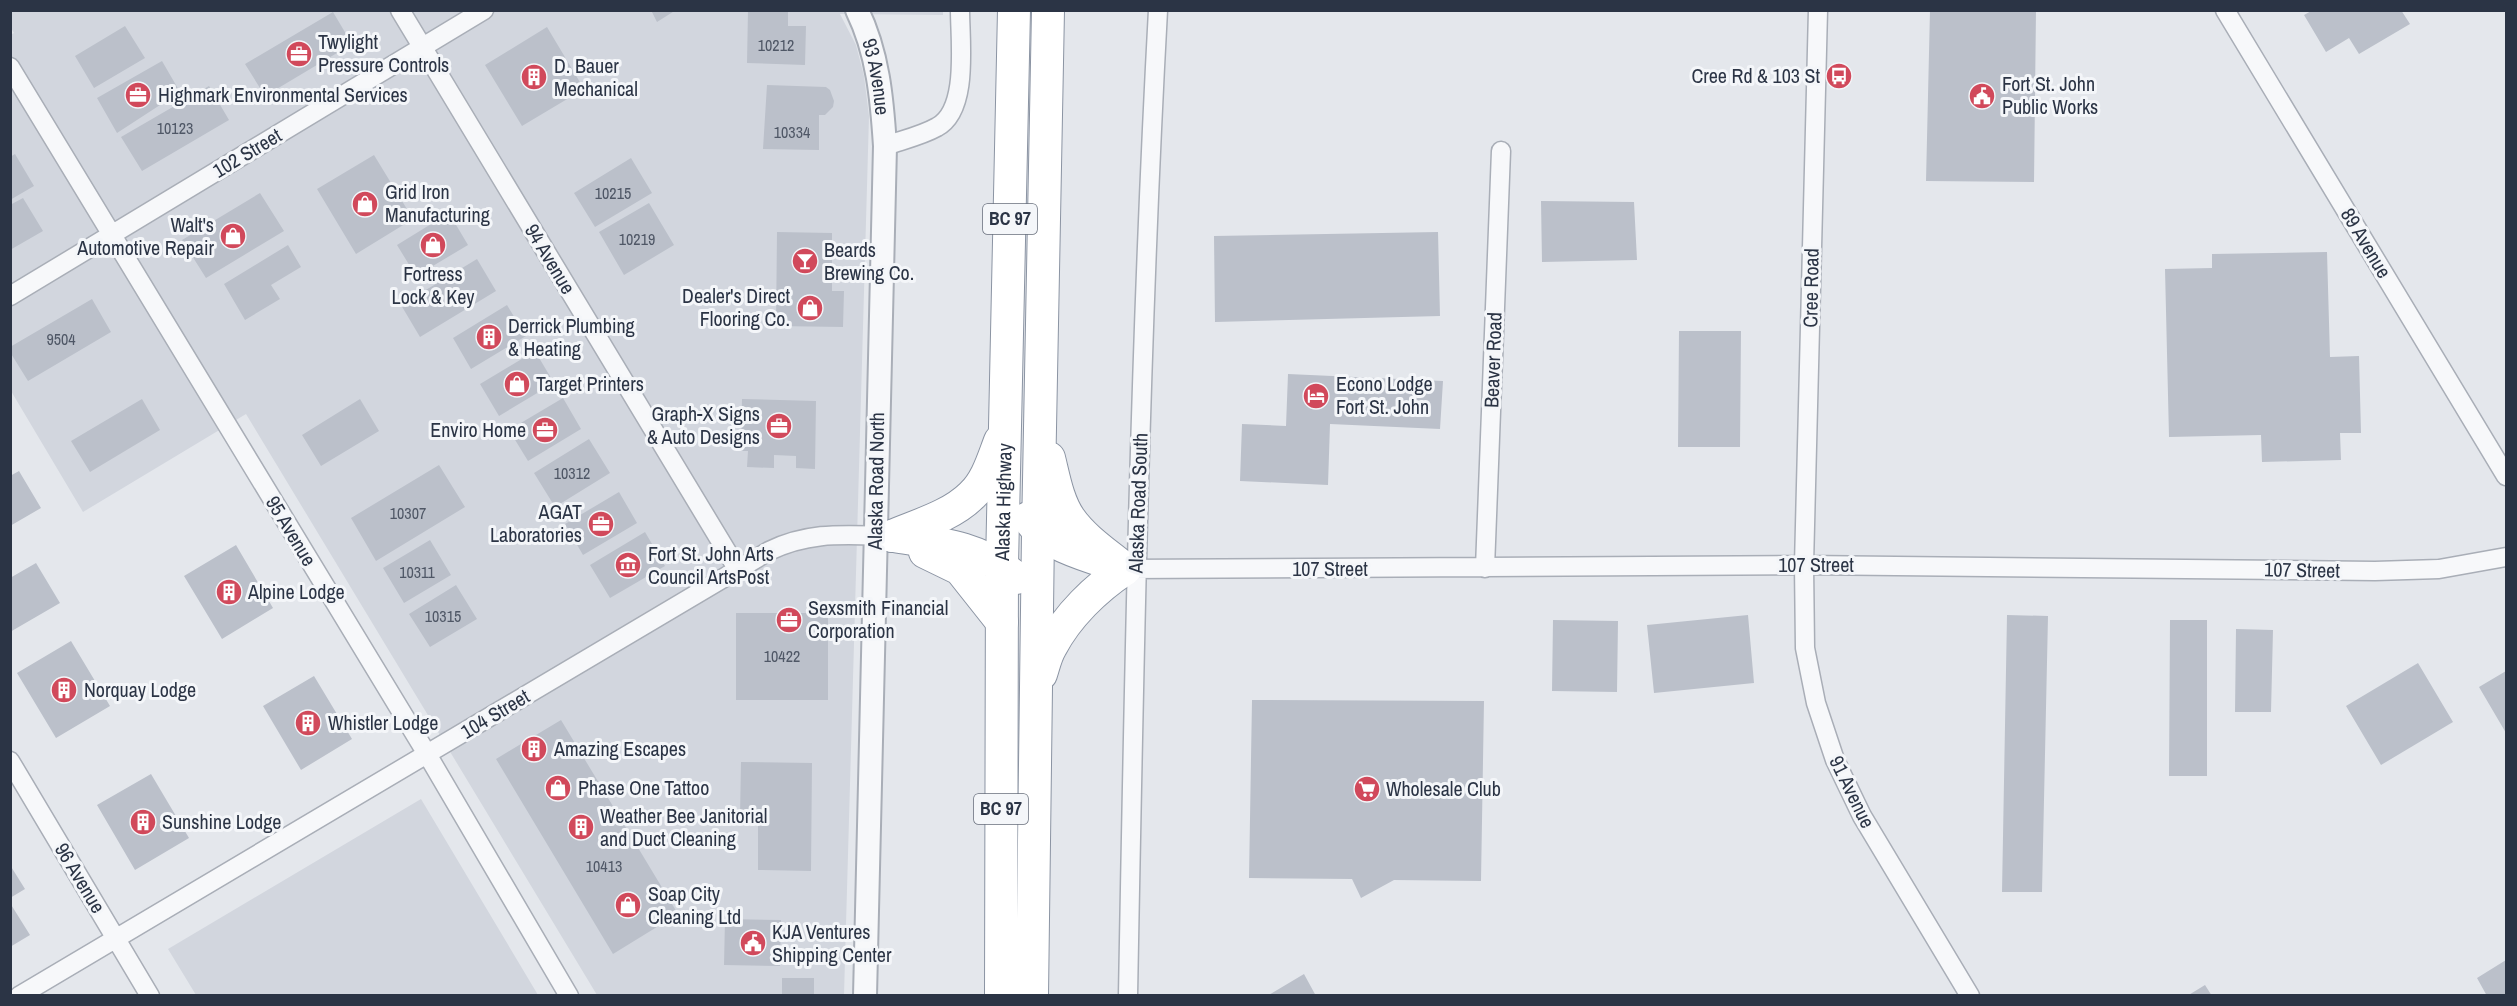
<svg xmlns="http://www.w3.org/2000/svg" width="2517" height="1006" viewBox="0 0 2517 1006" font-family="'Archivo Narrow',sans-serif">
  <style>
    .built { fill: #d2d6de }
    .building { fill: #bbc0ca }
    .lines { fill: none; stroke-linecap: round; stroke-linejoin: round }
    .minor-casing { stroke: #a9aeb7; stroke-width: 21 }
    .tertiary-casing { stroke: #a9aeb7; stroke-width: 26 }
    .trunk-casing { stroke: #8b94a3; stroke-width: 34 }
    .minor { stroke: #f7f8fa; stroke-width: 18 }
    .tertiary { stroke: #f7f8fa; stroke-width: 22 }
    .trunk { stroke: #fff; stroke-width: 32 }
    .labels { text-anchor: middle; stroke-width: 6; stroke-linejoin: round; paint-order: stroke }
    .number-label { font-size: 16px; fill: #4f5766 }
    .shield { fill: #f4f6f9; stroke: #676e7b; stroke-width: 1.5 }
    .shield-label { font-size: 18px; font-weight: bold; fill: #2b3445 }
    .poi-label { font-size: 20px; fill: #2b3445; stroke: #f4f6f9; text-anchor: start }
    .street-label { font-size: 20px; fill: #2b3445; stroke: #f4f6f9 }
  </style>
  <rect width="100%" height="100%" fill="#e4e7ec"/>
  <!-- built -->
  <path class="built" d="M11 10 943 11V15L840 14 856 45 864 76 869 116 844 995H597L246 414 83 512 11 391 10 35 14 33 11 28Z
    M421 799 538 995H196L168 949Z"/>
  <!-- building -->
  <path class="building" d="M651 10H676L657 22Z
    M748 10H788V26H806L805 65 747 63Z
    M1930 10H2036L2034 182 1926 181Z
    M2313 10H2401L2410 24 2359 54 2349 38 2326 52 2304 15Z
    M333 12 352 44 265 96 245 64Z
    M125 26 145 58 94 88 75 56Z
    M547 27 584 89 522 126 485 65Z
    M162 61 180 92 117 133 97 98Z
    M767 85 826 87 830 90 834 101 833 107 825 115H819V150L763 149Z
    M209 86 229 120 142 171 121 137Z
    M15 154 34 186 10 200V157Z
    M374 155 413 219 356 254 317 189Z
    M631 158 652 193 595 227 574 193Z
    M260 193 284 231 206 278 182 240Z
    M23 198 43 231 10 250V205Z
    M1541 201 1634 202 1637 260 1542 262Z
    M649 203 674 245 624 275 599 232Z
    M449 213 468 245 416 276 397 245Z
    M777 232 832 233V291H844L843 327 776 326Z
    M1438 232 1440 316 1215 322 1214 236Z
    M288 245 301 267 271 285 280 299 245 320 224 284Z
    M2327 252 2330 357 2359 356 2361 433H2340L2341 460 2262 462 2261 435 2169 437 2165 269 2212 268V254Z
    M477 259 496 291 420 337 401 305Z
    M92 299 111 332 28 381 10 352V347Z
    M507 305 526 336 471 369 453 338Z
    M1679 331H1741L1740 447H1678Z
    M535 351 554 383 499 416 480 384Z
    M1288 374 1443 381 1440 429 1330 424 1328 485 1240 481 1242 424 1286 426Z
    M563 398 581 429 528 461 509 430Z
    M142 399 160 430 90 472 71 441Z
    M360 399 379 431 321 466 302 435Z
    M742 399 816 401 815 469 796 468V456L774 455V468L747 467 748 451H741Z
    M589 439 610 473 555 507 534 473Z
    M439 465 465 507 376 561 351 518Z
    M19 471 41 508 10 526V476Z
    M619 492 637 523 583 555 565 524Z
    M645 532 665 566 610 598 590 565Z
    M430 540 451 575 404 603 383 568Z
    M236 545 273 608 222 639 184 576Z
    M36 563 60 603 10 632V578Z
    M456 585 477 619 430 647 409 614Z
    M736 613H828V700H736Z
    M1748 615 1754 683 1654 693 1647 625Z
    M2007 615 2048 616 2042 892H2002Z
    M1553 620 1618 621 1617 692 1552 691Z
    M2170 620H2207V776H2169Z
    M2236 629 2273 630 2271 712H2235Z
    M71 641 110 706 56 738 17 673Z
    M2418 663 2453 722 2381 765 2346 706Z
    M2506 671V733L2479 687Z
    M314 676 352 739 301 770 263 706Z
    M1252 700 1484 701 1481 881 1394 880 1361 898 1352 879 1249 878Z
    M561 720 678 914 613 954 496 759Z
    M741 762 812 763 811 871 758 870V816H740Z
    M151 774 189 838 135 870 97 805Z
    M10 865 25 889 10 898Z
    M10 903 30 935 10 947Z
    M725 919 781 920 780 966 724 965Z
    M2506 960V996H2487L2477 978Z
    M1304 974 1316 996H1267Z
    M782 978H814V996H782Z
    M2205 985 2212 996H2187Z"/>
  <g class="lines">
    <defs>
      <path id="minor" d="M400 10 738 570
        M1818 10 1804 565 1805 648 1816 703 1835 760 1862 816 1970 996
        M2225 10 2506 476
        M10 67 427 754 569 996
        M885 146C902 140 921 136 937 127 969 110 960 42 960 10
        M10 296 484 10
        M1485 568 1501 151
        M1125 569 1804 565 2375 571 2439 569 2506 557
        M10 761 150 996
        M19 996 769 551C810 531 845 535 889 536
        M1128 996C1134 667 1140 339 1158 10"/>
      <g id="tertiary">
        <path id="s1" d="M857 10C878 53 882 99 885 146L865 996"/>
      </g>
      <g id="trunk">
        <path d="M1049 458C1054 478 1058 502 1070 519 1084 539 1107 554 1125 569"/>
        <path d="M1028 518C1046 545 1078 552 1108 563"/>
        <path d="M892 536C918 525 951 516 972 495 987 481 993 459 1000 441"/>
        <path d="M893 536C938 543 981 547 1016 578"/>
        <path d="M925 552 960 569 1002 622"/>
        <path d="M1041 674C1044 665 1046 655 1051 647 1067 616 1096 588 1125 569"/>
        <path id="s2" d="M1001 996 1002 565 1014 10"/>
        <path d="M1032 996 1038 533 1048 10"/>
      </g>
    </defs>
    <!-- minor casing -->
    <use href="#minor" class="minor-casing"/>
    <!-- tertiary casing -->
    <use href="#tertiary" class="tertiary-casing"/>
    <!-- trunk casing -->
    <use href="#trunk" class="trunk-casing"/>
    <!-- minor -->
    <use href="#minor" class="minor"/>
    <!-- tertiary -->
    <use href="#tertiary" class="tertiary"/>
    <!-- trunk -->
    <use href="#trunk" class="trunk"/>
  </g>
  <!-- icons -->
  <defs>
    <symbol id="office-disc" viewBox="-11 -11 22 22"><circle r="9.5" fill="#d1495b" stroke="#f4f6f9"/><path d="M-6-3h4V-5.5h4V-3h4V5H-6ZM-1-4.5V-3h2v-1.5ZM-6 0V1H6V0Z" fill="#fff"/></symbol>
    <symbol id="bus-disc" viewBox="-11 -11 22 22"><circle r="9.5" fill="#d1495b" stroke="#f4f6f9"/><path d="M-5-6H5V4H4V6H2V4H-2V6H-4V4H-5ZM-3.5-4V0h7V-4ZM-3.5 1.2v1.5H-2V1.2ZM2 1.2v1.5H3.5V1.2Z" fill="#fff"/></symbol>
    <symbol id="building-disc" viewBox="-11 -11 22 22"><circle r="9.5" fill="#d1495b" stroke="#f4f6f9"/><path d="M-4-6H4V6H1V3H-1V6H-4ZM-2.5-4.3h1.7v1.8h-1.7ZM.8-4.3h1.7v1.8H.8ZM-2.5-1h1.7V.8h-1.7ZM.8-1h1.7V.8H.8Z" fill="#fff"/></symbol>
    <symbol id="civic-disc" viewBox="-11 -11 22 22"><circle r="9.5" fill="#d1495b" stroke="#f4f6f9"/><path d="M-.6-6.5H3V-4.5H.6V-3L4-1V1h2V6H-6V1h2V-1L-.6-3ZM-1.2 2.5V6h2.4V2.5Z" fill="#fff"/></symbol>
    <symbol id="shop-disc" viewBox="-11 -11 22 22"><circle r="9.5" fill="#d1495b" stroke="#f4f6f9"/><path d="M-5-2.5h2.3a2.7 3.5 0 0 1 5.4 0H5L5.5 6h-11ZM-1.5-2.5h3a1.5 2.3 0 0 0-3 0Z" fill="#fff"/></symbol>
    <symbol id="bar-disc" viewBox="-11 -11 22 22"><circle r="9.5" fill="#d1495b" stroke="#f4f6f9"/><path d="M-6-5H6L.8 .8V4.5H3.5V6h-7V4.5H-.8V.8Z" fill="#fff"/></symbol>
    <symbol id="hotel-disc" viewBox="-11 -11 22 22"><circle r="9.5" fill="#d1495b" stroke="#f4f6f9"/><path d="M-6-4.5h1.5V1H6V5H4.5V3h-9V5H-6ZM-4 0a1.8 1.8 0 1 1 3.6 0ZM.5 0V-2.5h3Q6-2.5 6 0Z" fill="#fff"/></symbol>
    <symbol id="museum-disc" viewBox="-11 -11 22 22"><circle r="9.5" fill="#d1495b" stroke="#f4f6f9"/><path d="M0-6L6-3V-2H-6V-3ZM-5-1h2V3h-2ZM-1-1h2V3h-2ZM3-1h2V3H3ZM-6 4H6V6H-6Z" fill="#fff"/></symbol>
    <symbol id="supermarket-disc" viewBox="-11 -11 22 22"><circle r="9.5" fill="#d1495b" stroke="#f4f6f9"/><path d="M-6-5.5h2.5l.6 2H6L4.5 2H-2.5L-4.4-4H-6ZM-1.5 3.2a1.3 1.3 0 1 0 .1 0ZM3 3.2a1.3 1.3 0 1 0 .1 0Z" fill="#fff"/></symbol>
  </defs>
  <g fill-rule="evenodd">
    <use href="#office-disc" x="284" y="39" width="30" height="30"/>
    <use href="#bus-disc" x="1824" y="61" width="30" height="30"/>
    <use href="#building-disc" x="519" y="62" width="30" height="30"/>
    <use href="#office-disc" x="123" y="80" width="30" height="30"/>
    <use href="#civic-disc" x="1967" y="81" width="30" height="30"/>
    <use href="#shop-disc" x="350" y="189" width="30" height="30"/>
    <use href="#shop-disc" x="218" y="221" width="30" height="30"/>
    <use href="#shop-disc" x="418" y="230" width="30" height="30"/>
    <use href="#bar-disc" x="790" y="246" width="30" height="30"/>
    <use href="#shop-disc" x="795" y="293" width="30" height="30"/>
    <use href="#building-disc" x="474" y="322" width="30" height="30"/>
    <use href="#shop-disc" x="502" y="369" width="30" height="30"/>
    <use href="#hotel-disc" x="1301" y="381" width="30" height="30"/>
    <use href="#office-disc" x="764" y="411" width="30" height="30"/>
    <use href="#office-disc" x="530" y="415" width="30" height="30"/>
    <use href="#office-disc" x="586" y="509" width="30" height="30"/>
    <use href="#museum-disc" x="613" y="550" width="30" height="30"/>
    <use href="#building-disc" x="214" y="577" width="30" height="30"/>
    <use href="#office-disc" x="774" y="605" width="30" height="30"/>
    <use href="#building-disc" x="49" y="675" width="30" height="30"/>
    <use href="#building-disc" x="293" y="708" width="30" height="30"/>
    <use href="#building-disc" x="519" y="734" width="30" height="30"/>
    <use href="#shop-disc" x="543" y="773" width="30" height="30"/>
    <use href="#supermarket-disc" x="1352" y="774" width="30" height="30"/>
    <use href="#building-disc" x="128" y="807" width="30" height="30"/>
    <use href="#building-disc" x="566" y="812" width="30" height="30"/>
    <use href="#shop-disc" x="613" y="890" width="30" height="30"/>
    <use href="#civic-disc" x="738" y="928" width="30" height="30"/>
  </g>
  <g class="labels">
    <!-- number labels -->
    <g class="number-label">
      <text x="776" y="51">10212</text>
      <text x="175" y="134">10123</text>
      <text x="792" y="138">10334</text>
      <text x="613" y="199">10215</text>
      <text x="637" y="245">10219</text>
      <text x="61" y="345">9504</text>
      <text x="572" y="479">10312</text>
      <text x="408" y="519">10307</text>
      <text x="417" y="578">10311</text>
      <text x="443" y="622">10315</text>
      <text x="782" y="662">10422</text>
      <text x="604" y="872">10413</text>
    </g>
    <!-- shield labels -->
    <g class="shield">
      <rect x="983" y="204" width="54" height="30" rx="4.5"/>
      <rect x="974" y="794" width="54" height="30" rx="4.5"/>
    </g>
    <g class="shield-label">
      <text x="1010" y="225">BC 97</text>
      <text x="1001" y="815">BC 97</text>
    </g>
    <!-- poi labels -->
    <g class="poi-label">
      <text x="318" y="49">Twylight<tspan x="318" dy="23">Pressure Controls</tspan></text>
      <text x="554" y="73">D. Bauer<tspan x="554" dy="23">Mechanical</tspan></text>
      <text x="1820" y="83" text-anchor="end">Cree Rd &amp; 103 St</text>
      <text x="2002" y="91">Fort St. John<tspan x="2002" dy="23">Public Works</tspan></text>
      <text x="158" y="102">Highmark Environmental Services</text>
      <text x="385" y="199">Grid Iron<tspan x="385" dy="23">Manufacturing</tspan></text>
      <text x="214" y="232" text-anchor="end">Walt's<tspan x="214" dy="23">Automotive Repair</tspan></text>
      <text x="824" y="257">Beards<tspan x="824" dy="23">Brewing Co.</tspan></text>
      <text x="433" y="281" text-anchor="middle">Fortress<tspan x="433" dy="23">Lock &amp; Key</tspan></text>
      <text x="790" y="303" text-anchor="end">Dealer's Direct<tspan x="790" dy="23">Flooring Co.</tspan></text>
      <text x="508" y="333">Derrick Plumbing<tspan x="508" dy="23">&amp; Heating</tspan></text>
      <text x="536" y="391">Target Printers</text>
      <text x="1336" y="391">Econo Lodge<tspan x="1336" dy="23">Fort St. John</tspan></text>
      <text x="760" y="421" text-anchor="end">Graph-X Signs<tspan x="760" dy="23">&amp; Auto Designs</tspan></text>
      <text x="526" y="437" text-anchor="end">Enviro Home</text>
      <text x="582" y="519" text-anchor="end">AGAT<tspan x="582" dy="23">Laboratories</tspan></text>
      <text x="648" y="561">Fort St. John Arts<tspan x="648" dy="23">Council ArtsPost</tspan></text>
      <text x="248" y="599">Alpine Lodge</text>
      <text x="808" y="615">Sexsmith Financial<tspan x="808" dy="23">Corporation</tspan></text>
      <text x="84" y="697">Norquay Lodge</text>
      <text x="328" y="730">Whistler Lodge</text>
      <text x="554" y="756">Amazing Escapes</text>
      <text x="578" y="795">Phase One Tattoo</text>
      <text x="1386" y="796">Wholesale Club</text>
      <text x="600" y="823">Weather Bee Janitorial<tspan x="600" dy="23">and Duct Cleaning</tspan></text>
      <text x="162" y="829">Sunshine Lodge</text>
      <text x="648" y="901">Soap City<tspan x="648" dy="23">Cleaning Ltd</tspan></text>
      <text x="772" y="939">KJA Ventures<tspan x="772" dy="23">Shipping Center</tspan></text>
    </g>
    <!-- street labels -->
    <g class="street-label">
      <text dy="7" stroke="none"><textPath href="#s1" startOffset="70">93 Avenue</textPath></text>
      <text transform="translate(247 153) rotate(-31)" y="7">102 Street</text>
      <text transform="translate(2366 243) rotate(59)" y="7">89 Avenue</text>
      <text transform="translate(550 259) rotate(59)" y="7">94 Avenue</text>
      <text transform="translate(1811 288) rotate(-89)" y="7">Cree Road</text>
      <text transform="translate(1493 360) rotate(-88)" y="7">Beaver Road</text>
      <text transform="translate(876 481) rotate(-89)" y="7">Alaska Road North</text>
      <text dy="7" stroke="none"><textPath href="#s2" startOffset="494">Alaska Highway</textPath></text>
      <text transform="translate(1138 503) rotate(-88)" y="7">Alaska Road South</text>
      <text transform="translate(291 531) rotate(59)" y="7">95 Avenue</text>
      <text x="1816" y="572">107 Street</text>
      <text x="1330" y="576">107 Street</text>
      <text transform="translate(2302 570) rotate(1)" y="7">107 Street</text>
      <text transform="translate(495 714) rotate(-31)" y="7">104 Street</text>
      <text transform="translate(1852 792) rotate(64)" y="7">91 Avenue</text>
      <text transform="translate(80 878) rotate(59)" y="7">96 Avenue</text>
    </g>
  </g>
  <!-- border -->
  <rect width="2517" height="1006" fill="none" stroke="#2b3445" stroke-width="24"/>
</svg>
